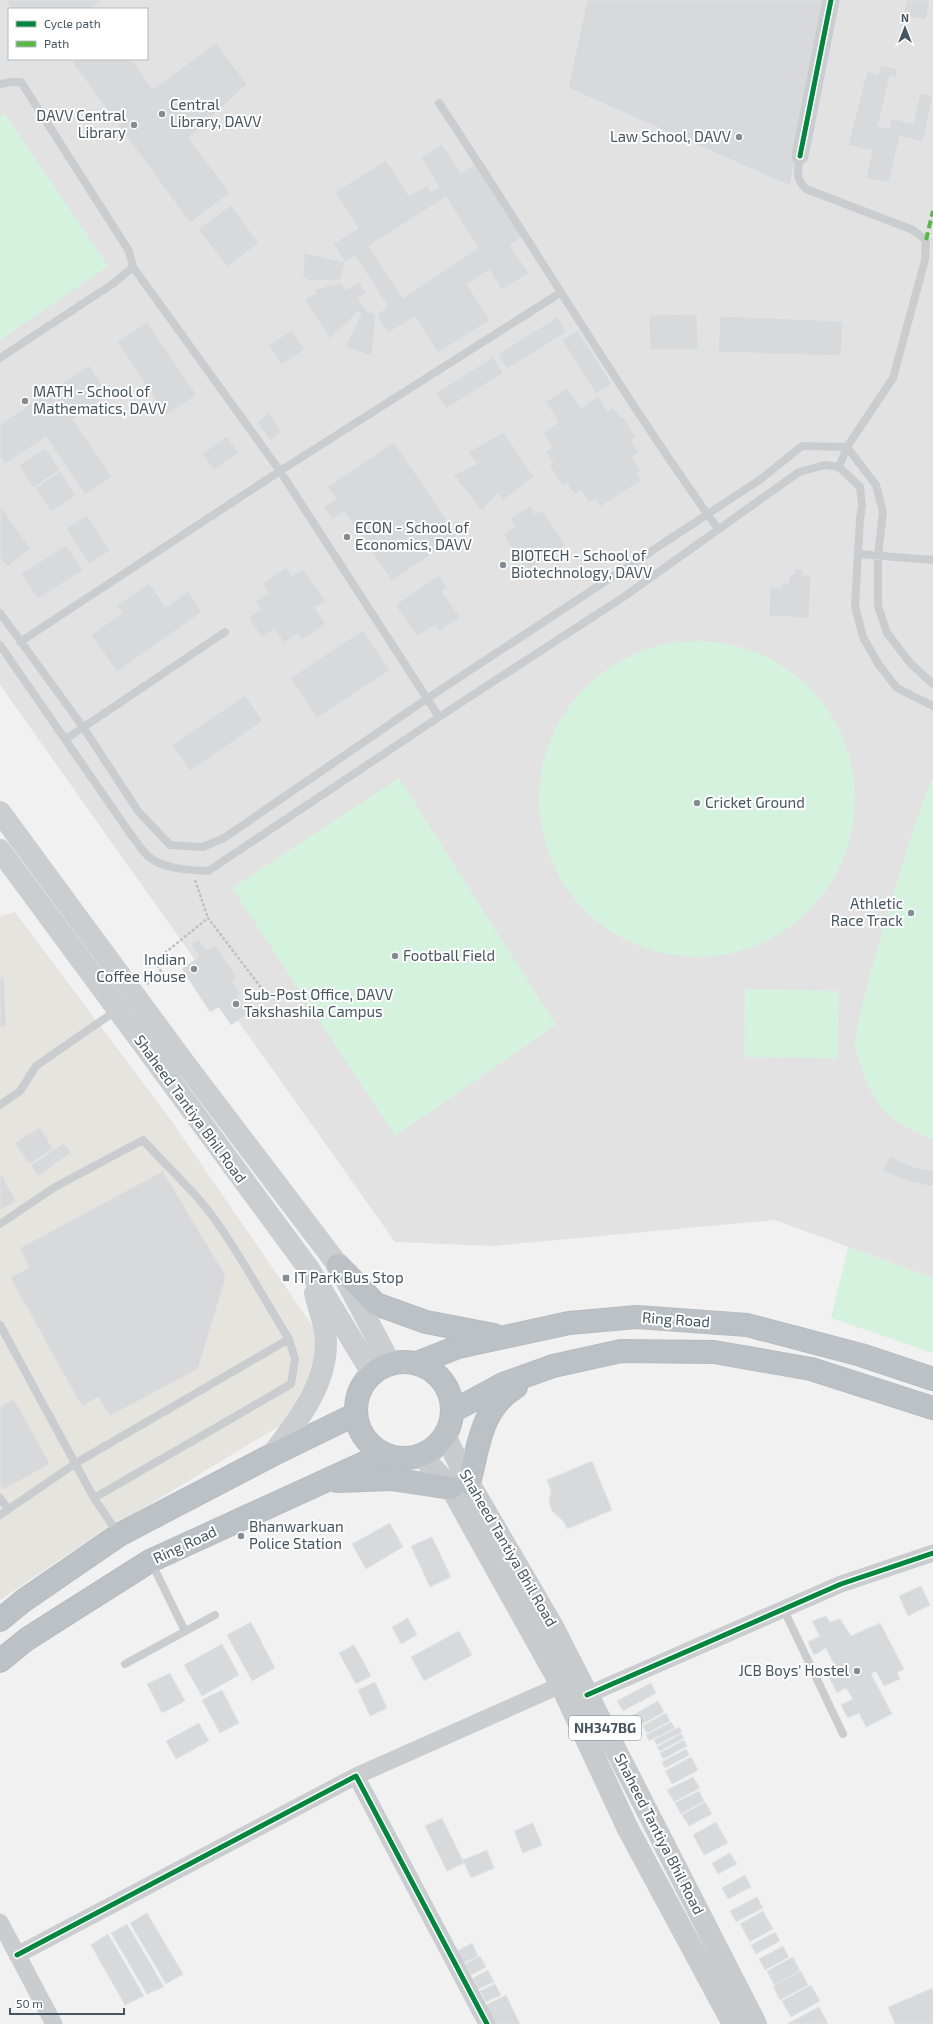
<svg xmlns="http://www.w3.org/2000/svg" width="933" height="2024" viewBox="0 0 933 2024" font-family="'Exo 2',sans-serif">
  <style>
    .commercial { fill: #e6e4df }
    .education { fill: #e3e2e3; fill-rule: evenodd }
    .green { fill: #d4f2dd }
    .building { fill: #d8d9da; stroke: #e3e3e4; fill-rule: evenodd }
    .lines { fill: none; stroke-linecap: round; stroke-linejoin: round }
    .highway-casing { stroke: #b5bcc1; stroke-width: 24 }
    .path { stroke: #b8c6c1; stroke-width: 2.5; stroke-dasharray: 3 2; stroke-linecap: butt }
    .lane { stroke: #cacdd0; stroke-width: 8 }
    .street { stroke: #cacdd0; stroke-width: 17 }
    .secondary { stroke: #cbced1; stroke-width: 22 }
    .primary { stroke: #c7cbce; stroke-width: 22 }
    .highway { stroke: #bcc1c6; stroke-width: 22 }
    .quiet { stroke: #58b947; stroke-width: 4; stroke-dasharray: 8 4; stroke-linecap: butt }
    .cycleway-casing { stroke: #fff; stroke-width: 8 }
    .cycleway { stroke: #00873e; stroke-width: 5 }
    .poi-dot { fill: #828c92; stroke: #fff; stroke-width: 1.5 }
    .labels { text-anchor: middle; stroke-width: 4; stroke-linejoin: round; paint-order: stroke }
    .shield { fill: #fff; stroke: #7e888f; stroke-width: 1 }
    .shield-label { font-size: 14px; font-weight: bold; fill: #46555f }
    .poi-label { font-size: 15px; fill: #46555f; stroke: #fff; text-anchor: start }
    .street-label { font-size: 15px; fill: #46555f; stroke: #fff }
  </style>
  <rect width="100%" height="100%" fill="#f2f1f1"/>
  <!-- commercial -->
  <path class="commercial" d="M15 912 173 1123 316 1331 314 1405 76 1549 0 1600V916Z"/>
  <!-- education -->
  <path class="education" d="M0 0H933V1278L775 1220 493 1246 395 1242 0 685ZM9 9H147V59H9Z"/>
  <!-- green -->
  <path class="green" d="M5 114 108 266 0 340V118Z
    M539 799a158 158 0 1 1 316 0a158 158 0 1 1-316 0Z
    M399 778 556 1025 395 1136 232 888Z
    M933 778V1140C920 1133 904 1127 893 1119 873 1104 860 1068 855 1045 852 1028 920 797 933 778Z
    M745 989 839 991 838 1058 744 1057Z
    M848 1247 933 1278V1353L831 1318Z"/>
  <!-- building -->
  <path class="building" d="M6 0H103L90 9H12Z
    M587 0H830L790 186 568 88Z
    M906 0H930L926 20 904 15Z
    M216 43 247 84 189 138 230 193 190 223 72 62 77 59H131L153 89Z
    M880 65 898 69 896 78 890 76 878 126 889 128 891 118 913 124 920 93 933 96 923 142 900 136 889 183 866 178 872 151 848 145 867 71 878 74Z
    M442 144 461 173 476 163 523 237 510 245 529 273 502 290 489 270 467 284 490 320 438 353 415 317 388 333 376 314 388 307 355 256 345 262 333 244 358 228 335 192 386 160 409 196 427 185 431 192 439 187 421 158ZM446 197 478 248 403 298 369 246Z
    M231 205 259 243 227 267 198 229Z
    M304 253 345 262 341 280 310 281 303 277Z
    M359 282 366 293 358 298 367 311 376 314 372 356 345 347 361 314 359 311 330 339 304 299 315 294V289L341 283 346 290Z
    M697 314 698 349 650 350 649 315Z
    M720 316 843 321 841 356 718 352Z
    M557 317 567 332 507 369 498 354Z
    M147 322 197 395 166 415 117 342Z
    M292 330 305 350 281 365 269 345Z
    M578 330 612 384 596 394 562 340Z
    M493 357 503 373 446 409 436 393Z
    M89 365 109 395 73 419 112 477 85 495 46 437 5 464 0 456V424Z
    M567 388 581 408 598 396 608 411 613 407 621 418 623 417 636 437 631 441 639 452 632 457 641 470 637 473 642 480 600 507 596 500 589 503 581 490 575 495 567 484 563 486 549 465 553 463 546 452 552 447 543 433 559 422 545 402Z
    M269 413 282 432 270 441 257 422Z
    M504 432 534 477 503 500 498 493 482 511 453 475 477 464 468 452Z
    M227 436 239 453 214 470 202 454Z
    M394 442 458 536 392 581 344 512 332 520 323 507 336 499 327 487Z
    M46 448 60 470 33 488 19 465Z
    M60 471 76 496 51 512 35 488Z
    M0 505 31 549 7 567 0 557Z
    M531 505 535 514 542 510 566 545 527 573 503 534 515 526 510 518Z
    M87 515 110 551 89 564 66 528Z
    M66 545 83 570 38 599 21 574Z
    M286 567 292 576 303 569 326 601 315 608 326 624 302 640 298 634 284 643 274 629 262 638 248 618 260 609 255 602 268 593 262 584Z
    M794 568 803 569V575H811L809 618 769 616 770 587 781 588 782 582 789 583V574H794Z
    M439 575 448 588 442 591 460 617 440 631 435 625 417 637 395 605Z
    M149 583 166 607 188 591 202 612 117 672 91 635 122 613 116 606Z
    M363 630 390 670 317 718 290 678Z
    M245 695 263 721 190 771 172 745Z
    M199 939 207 950 215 945 237 977 232 981 240 993 237 995 249 1013 231 1025 219 1007 210 1012 182 969 199 957 191 944Z
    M0 977H4L6 1026 0 1027Z
    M40 1127 53 1149 29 1164 15 1143Z
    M64 1143 71 1153 38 1176 31 1165Z
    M890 1156 913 1167 933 1171V1187L914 1183 882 1171Z
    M163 1171 226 1276 198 1369 110 1416 98 1397 82 1407 10 1277 29 1268 20 1248Z
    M0 1172 16 1201 0 1210Z
    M14 1399 50 1464 3 1490 0 1484V1407Z
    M592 1461 612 1510 567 1529 564 1522 552 1511 549 1502 551 1490 547 1480Z
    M390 1523 403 1547 366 1569 352 1544Z
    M432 1537 451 1577 430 1587 411 1546Z
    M921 1586 930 1605 908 1616 899 1596Z
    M826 1616 830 1622 840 1619 851 1636 880 1623 904 1669 897 1673 900 1679 884 1686 876 1671 871 1674 892 1714 866 1727 859 1713 848 1718 841 1705 853 1699 846 1688 837 1693 829 1677 838 1672 826 1648 814 1655 808 1642 820 1636 812 1621Z
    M408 1618 417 1635 401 1644 392 1627Z
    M251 1622 275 1668 252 1681 227 1635Z
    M459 1631 472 1655 424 1681 411 1657Z
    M222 1644 239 1675 202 1696 184 1665Z
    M354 1645 371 1676 356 1684 339 1653Z
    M170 1673 185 1701 162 1713 147 1684Z
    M375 1682 387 1708 370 1716 358 1690Z
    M651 1683 656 1693 623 1711 617 1701Z
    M222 1690 239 1723 220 1733 202 1700Z
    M658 1701 664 1712 630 1731 624 1720Z
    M666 1713 670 1721 647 1733 643 1726Z
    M671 1722 675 1728 649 1741 646 1735Z
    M199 1723 209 1741 176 1759 166 1741Z
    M679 1727 682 1732 657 1745 654 1740Z
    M681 1734 684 1738 660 1751 657 1747Z
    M684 1740 687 1746 663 1759 660 1753Z
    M686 1749 689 1755 665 1768 662 1762Z
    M691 1757 698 1770 672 1784 665 1771Z
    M693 1777 700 1788 674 1802 667 1790Z
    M699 1791 704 1801 681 1814 675 1803Z
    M705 1802 712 1814 689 1826 682 1815Z
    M442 1818 464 1863 447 1871 425 1826Z
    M716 1822 728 1843 704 1855 693 1835Z
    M533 1823 542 1845 523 1853 514 1831Z
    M487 1850 494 1868 471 1878 463 1860Z
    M730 1853 737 1864 718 1874 712 1863Z
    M745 1875 751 1887 728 1899 722 1888Z
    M757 1897 763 1908 736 1922 730 1911Z
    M763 1911 773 1929 750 1942 740 1924Z
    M147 1913 183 1974 166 1984 130 1923Z
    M127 1924 164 1987 147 1994 111 1933Z
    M775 1932 780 1941 756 1954 751 1945Z
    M108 1934 144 1996 125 2005 91 1945Z
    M472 1943 478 1956 463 1963 457 1951Z
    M783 1946 789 1957 765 1970 759 1959Z
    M480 1956 486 1967 471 1975 465 1964Z
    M793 1957 800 1971 774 1985 767 1971Z
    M488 1970 494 1982 478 1989 473 1978Z
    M801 1971 808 1985 780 2000 773 1986Z
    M495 1984 501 1995 486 2002 480 1991Z
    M811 1985 820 2001 791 2017 782 2001Z
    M933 1988V2024H895L888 2007Z
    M506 1995 520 2024H495L486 2005Z
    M819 2007 828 2024H787Z"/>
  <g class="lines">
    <defs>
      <path id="highway" d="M338 1265 376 1304 426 1322 494 1335
        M356 1410a48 48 0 1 1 96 0a48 48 0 1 1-96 0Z
        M417 1363 458 1347 569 1323 637 1317 747 1325 861 1355 933 1379
        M453 1411 503 1384 553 1366 621 1351 714 1352 811 1369 933 1408
        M337 1481 391 1479 451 1488
        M469 1483C479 1446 480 1409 516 1387
        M0 1620 23 1601 119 1535 272 1455 356 1414
        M0 1661 27 1639 150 1561 384 1454"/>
    </defs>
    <!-- highway casing -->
    <use href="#highway" class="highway-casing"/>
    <!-- path -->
    <path class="path" d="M195 880 208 918
      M147 984 162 973 155 961 208 918 262 989"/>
    <!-- lane -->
    <path class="lane" d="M0 84 11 82H21L129 251 133 267 114 283 0 358
      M439 103C533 244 619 391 718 529
      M800 156C798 171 795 178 806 189L913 230 926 240 925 260 893 378 847 447 839 467
      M133 267 280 471 439 717
      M858 554 933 560
      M0 613 83 727 138 811 170 845 203 847 224 838 428 698 761 479 802 446 847 447 876 485 883 512 878 555V606L887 633 911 664 933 684
      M20 642 280 471 560 293
      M0 645 127 829C133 837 139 846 146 854 160 869 188 870 208 871L439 717 625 596 799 472 825 465 839 467 860 487 862 506 860 519 855 606 863 637 879 665 897 688 933 706
      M66 739 225 632
      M0 1105 20 1091 36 1066 117 1010
      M0 1224 55 1187 143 1140C168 1168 197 1193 218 1224 244 1261 265 1301 289 1339L76 1463 0 1515
      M0 1325 94 1498 119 1535
      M0 1498 8 1509
      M94 1498 291 1384 295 1359 289 1339
      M151 1562 185 1631
      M784 1610 843 1734
      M125 1664 215 1615"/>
    <!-- street -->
    <path class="street" d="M800 156 831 0
      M587 1695 841 1584 933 1553
      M356 1776 561 1685
      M0 1922 54 2024
      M17 1955 356 1776 487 2024"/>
    <!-- secondary -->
    <path class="secondary" d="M0 812 183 1061 338 1265 390 1363
      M0 850 309 1269 372 1373
      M272 1455C297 1421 327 1386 326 1341 326 1325 318 1308 315 1293"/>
    <!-- primary -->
    <path class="primary" d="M445 1436 469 1483 552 1625 756 2024
      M421 1455 451 1488 561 1685 628 1829 733 2024"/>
    <!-- highway -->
    <use href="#highway" class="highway"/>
    <!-- quiet -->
    <path class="quiet" d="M926 240 933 211"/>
    <defs>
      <path id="cycleway" d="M800 156 831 0
        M587 1695 841 1584 933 1553
        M17 1955 356 1776 487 2024"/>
    </defs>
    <!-- cycleway casing -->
    <use href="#cycleway" class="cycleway-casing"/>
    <!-- cycleway -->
    <use href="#cycleway" class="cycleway"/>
  </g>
  <!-- markers -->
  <g class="poi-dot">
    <circle cx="162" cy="114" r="4"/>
    <circle cx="134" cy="125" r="4"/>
    <circle cx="739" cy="137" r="4"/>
    <circle cx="25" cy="401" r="4"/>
    <circle cx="347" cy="537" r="4"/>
    <circle cx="503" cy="565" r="4"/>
    <circle cx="697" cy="803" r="4"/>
    <circle cx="911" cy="913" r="4"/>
    <circle cx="395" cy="956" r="4"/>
    <circle cx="194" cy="969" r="4"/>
    <circle cx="236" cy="1004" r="4"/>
    <rect x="282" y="1274" width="8" height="8" rx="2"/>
    <circle cx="241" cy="1536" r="4"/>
    <circle cx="857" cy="1671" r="4"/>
  </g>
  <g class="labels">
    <!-- shield labels -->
    <rect class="shield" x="569" y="1716" width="72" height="24" rx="3"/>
    <g class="shield-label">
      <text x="605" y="1733">NH347BG</text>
    </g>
    <!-- poi labels -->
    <g class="poi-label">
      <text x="170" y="110">Central<tspan x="170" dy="17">Library, DAVV</tspan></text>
      <text x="126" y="121" text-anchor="end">DAVV Central<tspan x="126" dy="17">Library</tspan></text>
      <text x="731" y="142" text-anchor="end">Law School, DAVV</text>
      <text x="33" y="397">MATH - School of<tspan x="33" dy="17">Mathematics, DAVV</tspan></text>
      <text x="355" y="533">ECON - School of<tspan x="355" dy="17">Economics, DAVV</tspan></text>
      <text x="511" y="561">BIOTECH - School of<tspan x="511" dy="17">Biotechnology, DAVV</tspan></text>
      <text x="705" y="808">Cricket Ground</text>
      <text x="903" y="909" text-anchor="end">Athletic<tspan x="903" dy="17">Race Track</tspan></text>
      <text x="403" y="961">Football Field</text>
      <text x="186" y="965" text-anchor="end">Indian<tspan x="186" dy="17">Coffee House</tspan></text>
      <text x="244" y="1000">Sub-Post Office, DAVV<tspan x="244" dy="17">Takshashila Campus</tspan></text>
      <text x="294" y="1283">IT Park Bus Stop</text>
      <text x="249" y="1532">Bhanwarkuan<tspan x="249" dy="17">Police Station</tspan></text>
      <text x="849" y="1676" text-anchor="end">JCB Boys' Hostel</text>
    </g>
    <!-- street labels -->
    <g class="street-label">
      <text transform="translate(190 1109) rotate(54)" y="5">Shaheed Tantiya Bhil Road</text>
      <text transform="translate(676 1320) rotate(4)" y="5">Ring Road</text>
      <text transform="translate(185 1545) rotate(-25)" y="5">Ring Road</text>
      <text transform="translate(508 1548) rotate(60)" y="5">Shaheed Tantiya Bhil Road</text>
      <text transform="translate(659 1834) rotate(63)" y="5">Shaheed Tantiya Bhil Road</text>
    </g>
  </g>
  <!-- legend -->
  <rect x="8" y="8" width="140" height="52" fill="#ffffff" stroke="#b5bbbf"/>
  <rect x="16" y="21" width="20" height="6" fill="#00873e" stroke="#b5bbbf"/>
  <text x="44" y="28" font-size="12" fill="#46555f">Cycle path</text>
  <rect x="16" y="41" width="20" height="6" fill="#58b947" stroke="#b5bbbf"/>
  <text x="44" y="48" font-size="12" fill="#46555f">Path</text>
  <!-- north arrow -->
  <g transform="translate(905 28)" stroke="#ffffff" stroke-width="3" paint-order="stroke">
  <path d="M0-3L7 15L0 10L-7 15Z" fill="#46555f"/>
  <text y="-6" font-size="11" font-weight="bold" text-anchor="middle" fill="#46555f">N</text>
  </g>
  <!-- scale -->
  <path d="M10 2008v6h114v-6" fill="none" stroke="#46555f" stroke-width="2"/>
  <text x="16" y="2008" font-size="12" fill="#46555f" stroke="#ffffff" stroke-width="3" paint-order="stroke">50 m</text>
</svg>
